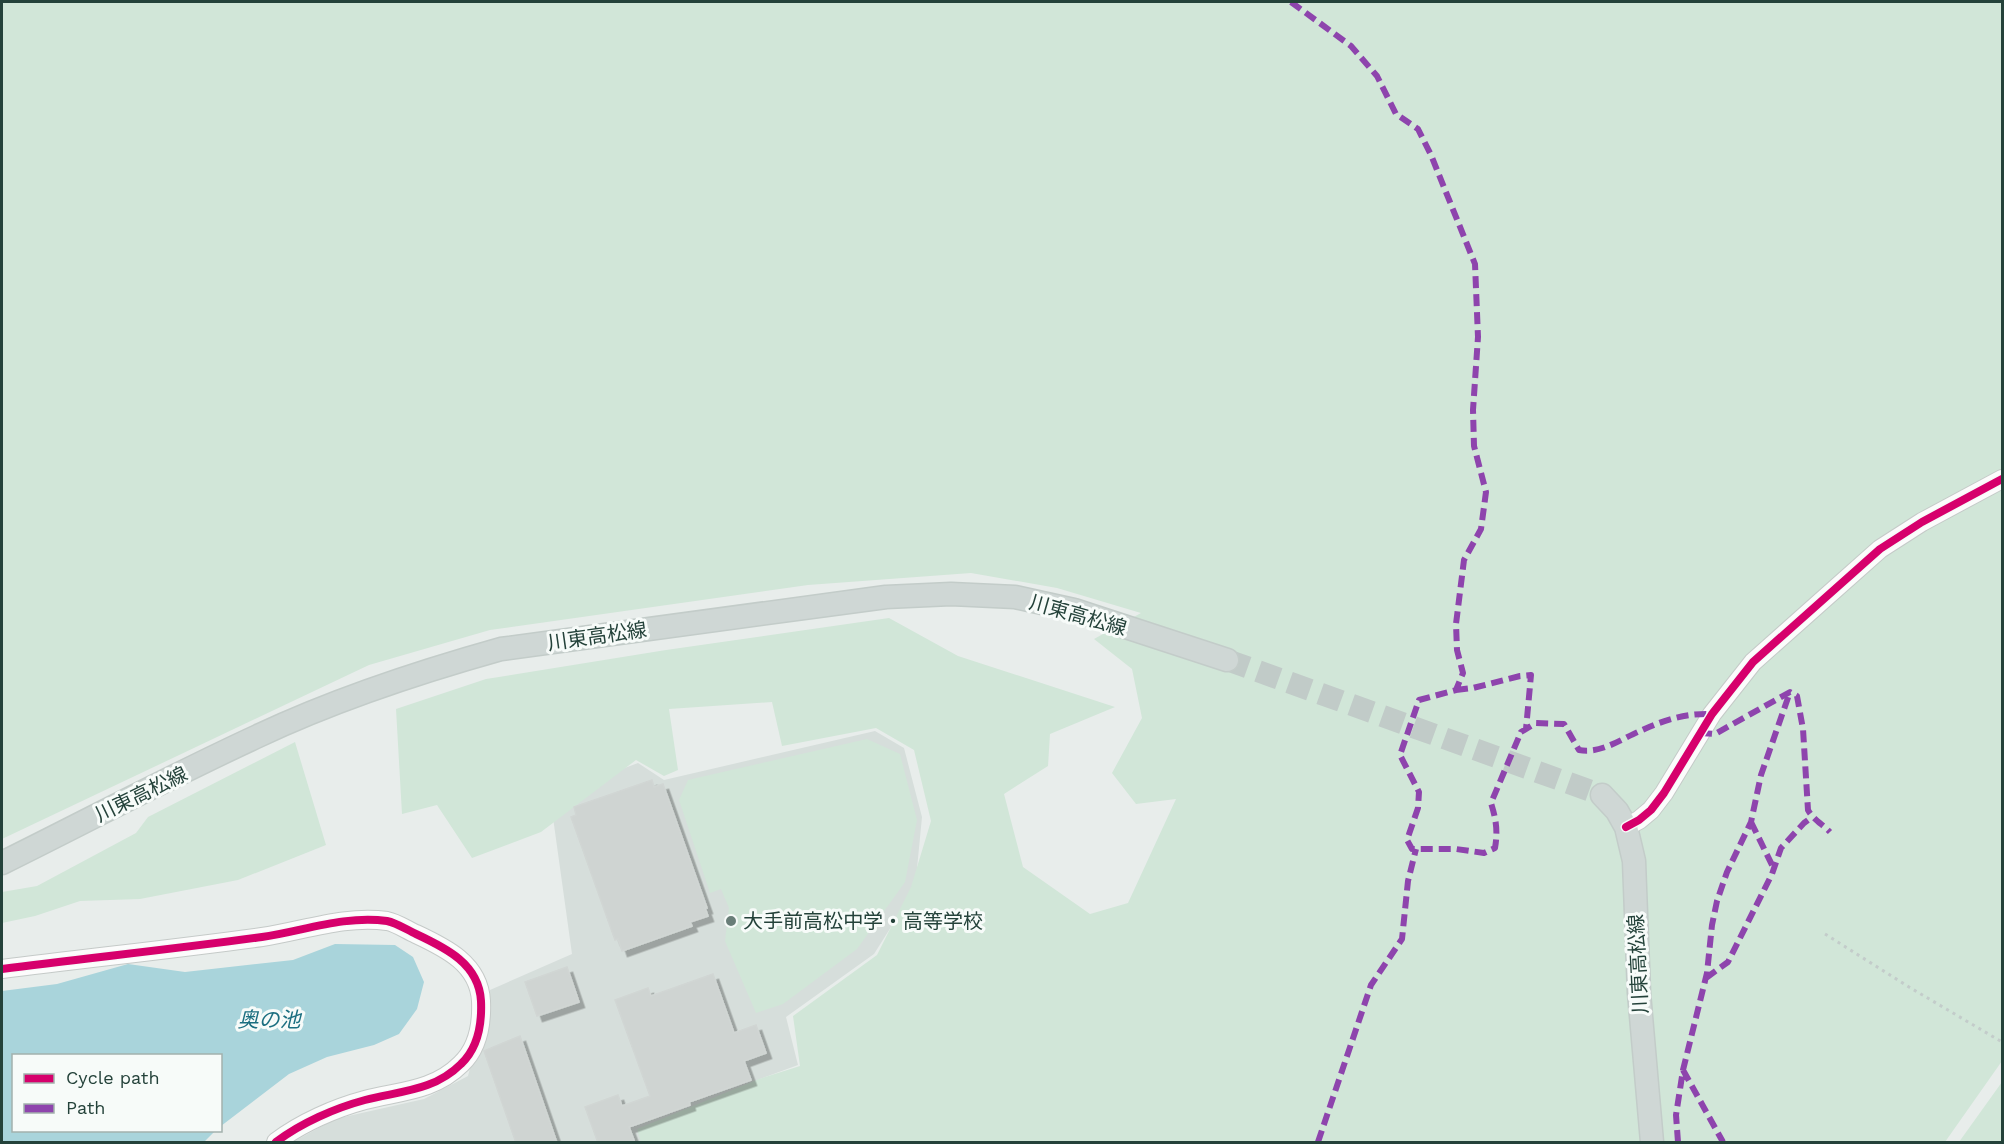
<svg xmlns="http://www.w3.org/2000/svg" width="2004" height="1144" viewBox="0 0 2004 1144" font-family="'Work Sans','Noto Sans JP',sans-serif">
  <style>
    .built { fill: #d6dedb }
    .green { fill: #d1e6d8 }
    .water { fill: #a9d4db }
    .building { fill: #cfd4d2; stroke: #d1d6d4; stroke-width: 1.5; filter: url(#shadow) }
    .lines { fill: none; stroke-linecap: round; stroke-linejoin: round }
    .major-tunnel { stroke: #c1cbc8; stroke-width: 22; stroke-dasharray: 22 11; stroke-linecap: butt }
    .minor-casing { stroke: #c5cac8; stroke-width: 20 }
    .major-casing { stroke: #c3ccc9; stroke-width: 25 }
    .path { stroke: #c3ccca; stroke-width: 3; stroke-dasharray: 3 4.5; stroke-linecap: butt }
    .minor { stroke: #fcfcfc; stroke-width: 18 }
    .major { stroke: #cfd7d5; stroke-width: 22 }
    .quiet { stroke: #8e44ad; stroke-width: 6; stroke-dasharray: 12 6; stroke-linecap: butt }
    .cycleway-casing { stroke: #f7fbf9; stroke-width: 11 }
    .cycleway { stroke: #d6006c; stroke-width: 8 }
    .poi-dot { fill: #697e78; stroke: #f7fbf9; stroke-width: 2 }
    .labels { text-anchor: middle; stroke-width: 6; stroke-linejoin: round; paint-order: stroke }
    .street-label { font-size: 20px; fill: #24423a; stroke: #f7fbf9 }
    .poi-label { font-size: 20px; fill: #24423a; stroke: #f7fbf9; text-anchor: start }
    .water-label { font-size: 21px; font-style: italic; fill: #1c6f80; stroke: #f7fbf9 }
  </style>
  <defs>
    <filter id="shadow"><feDropShadow dx="5.5" dy="5.5" stdDeviation="0" flood-color="#0004"/></filter>
  </defs>
  <rect width="100%" height="100%" fill="#e8edeb"/>
  <!-- built -->
  <path class="built" d="M875 731 904 748 922 817 915 889 874 954 786 1017 798 1065 760 1079 644 1142H293L335 1119 424 1099 468 1076 490 990 572 954 550 796 638 763 664 780Z"/>
  <!-- green -->
  <path class="green" d="M2 2H2002V1061L1945 1142H641L637 1129 759 1079 800 1066 793 1016 877 955 911 887 931 821 914 750 876 728 782 746 772 702 669 709 678 770 664 776 636 760 541 832 472 858 437 805 402 814 396 709 486 679 666 650 889 618 958 656 1115 707 1050 734 1048 766 1004 794 1023 867 1090 914 1128 903 1176 799 1136 804 1112 773 1142 718 1132 669 1094 639 1141 613 1057 588 971 573 808 585 490 630 369 665 2 839Z
    M867 739 900 754 917 820 905 882 857 949 783 1004 756 1013 725 941 729 908 721 889 710 893 679 800 688 780Z
    M295 742 326 845 238 880 140 899 80 901 35 916 2 923V892L37 886 136 833 148 817Z
    M2002 1082V1142H1959Z"/>
  <!-- water -->
  <path class="water" d="M335 944 395 945 413 957 424 982 417 1009 399 1034 374 1045 327 1057 289 1074 221 1126 220 1056H14V1130L215 1131 204 1142H2V991L57 984 128 964 185 972 293 960Z"/>
  <!-- building -->
  <path class="building" d="M652 780 654 787 663 784 707 908H705L708 916 690 922 692 926 622 951 618 939 615 940 571 817 576 815 574 807Z
    M567 967 579 1002 537 1016 525 982Z
    M713 974 734 1033 756 1025 766 1053 744 1061 751 1080 689 1102 690 1105 629 1127 635 1143H598L585 1107 618 1095 622 1106 650 1096 615 1000 648 988 651 996Z
    M520 1036 557 1143H516L484 1051Z"/>
  <g class="lines">
    <!-- major-tunnel -->
    <path class="major-tunnel" d="M1227 660 1602 795"/>
    <defs>
      <path id="minor" d="M1626 827 1639 820 1651 810 1664 793 1712 714 1753 662 1880 549 1922 522 2002 479
        M2 969C88 958 175 949 262 937 303 931 345 915 387 921 397 923 407 930 416 934 446 948 479 964 481 1001 482 1024 478 1048 461 1064 434 1091 400 1091 365 1100 335 1108 301 1123 276 1142"/>
      <path id="major" d="M1602 795 1617 811 1626 827 1634 861 1639 993 1652 1142
        M2 863C87 821 171 776 258 736 336 699 419 672 501 649L886 597 951 594 1015 597 1074 610 1227 660"/>
    </defs>
    <!-- minor casing -->
    <use href="#minor" class="minor-casing"/>
    <!-- major casing -->
    <use href="#major" class="major-casing"/>
    <!-- path -->
    <path class="path" d="M1825 934 1909 987 2002 1042"/>
    <!-- minor -->
    <use href="#minor" class="minor"/>
    <!-- major -->
    <use href="#major" class="major"/>
    <!-- quiet -->
    <path class="quiet" d="M1291 2 1351 46 1377 76 1396 114 1418 129 1431 155 1475 264 1478 337 1473 410 1474 446 1486 492 1481 529 1464 560 1456 624 1457 650 1463 673 1456 690 1419 700 1400 755 1419 792 1418 808 1407 840 1412 849H1456L1484 853 1495 848C1498 831 1496 819 1491 803L1521 732 1536 723 1564 724 1579 750C1601 754 1621 739 1640 731 1664 720 1686 713 1712 714
      M1456 690 1473 688 1520 676 1531 675 1526 729
      M1700 733 1715 734 1790 692 1797 696 1803 729 1808 810C1813 819 1822 824 1830 832
      M1751 822 1774 869
      M1706 978 1728 962 1772 874 1781 848 1804 823 1812 817
      M1683 1070 1723 1142
      M1318 1142 1371 985 1402 939 1408 881 1416 849
      M1678 1142 1676 1115 1683 1070 1707 973 1712 925 1717 901 1727 872 1751 822 1761 775 1790 692"/>
    <defs>
      <path id="cycleway" d="M1626 827 1639 820 1651 810 1664 793 1712 714 1753 662 1880 549 1922 522 2002 479
        M2 969C88 958 175 949 262 937 303 931 345 915 387 921 397 923 407 930 416 934 446 948 479 964 481 1001 482 1024 478 1048 461 1064 434 1091 400 1091 365 1100 335 1108 301 1123 276 1142"/>
    </defs>
    <!-- cycleway casing -->
    <use href="#cycleway" class="cycleway-casing"/>
    <!-- cycleway -->
    <use href="#cycleway" class="cycleway"/>
  </g>
  <!-- markers -->
  <circle class="poi-dot" cx="731" cy="921" r="6"/>
  <g class="labels">
    <!-- street labels -->
    <g class="street-label">
      <text transform="translate(1078 615) rotate(16)" y="7">川東高松線</text>
      <text transform="translate(597 636) rotate(-8)" y="7">川東高松線</text>
      <text transform="translate(141 794) rotate(-26)" y="7">川東高松線</text>
      <text transform="translate(1638 964) rotate(-93)" y="7">川東高松線</text>
    </g>
    <!-- poi labels -->
    <g class="poi-label">
      <text x="743" y="928">大手前高松中学・高等学校</text>
    </g>
    <!-- water labels -->
    <g class="water-label">
      <text x="269" y="1027">奥の池</text>
    </g>
  </g>
  <!-- border -->
  <rect width="2004" height="1144" fill="none" stroke="#24423a" stroke-width="6"/>
  <!-- legend -->
  <rect x="12" y="1054" width="210" height="78" fill="#f7fbf9" stroke="#a3b1ad" stroke-width="1.5"/>
  <rect x="24" y="1074" width="30" height="9" fill="#d6006c" stroke="#a3b1ad" stroke-width="1.5"/>
  <text x="66" y="1084" font-size="18" fill="#24423a">Cycle path</text>
  <rect x="24" y="1104" width="30" height="9" fill="#8e44ad" stroke="#a3b1ad" stroke-width="1.5"/>
  <text x="66" y="1114" font-size="18" fill="#24423a">Path</text>
</svg>
